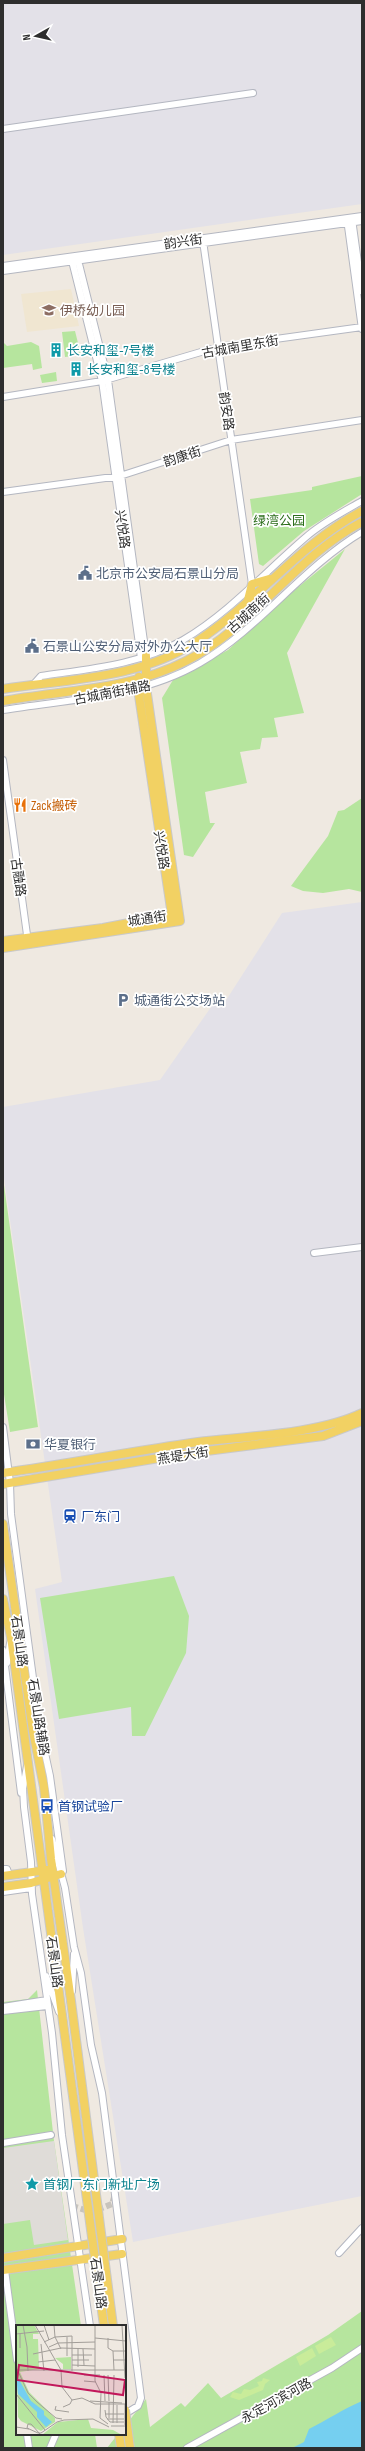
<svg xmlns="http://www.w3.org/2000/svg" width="365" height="2451" viewBox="0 0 365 2451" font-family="'Sofia Sans Condensed','Noto Sans SC',sans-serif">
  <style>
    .industrial { fill: #e3e1e8 }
    .education { fill: #f0e6d1 }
    .green { fill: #b6e59e }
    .pitch { fill: #c9ec9a }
    .plaza { fill: #dfdcd8 }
    .water { fill: #75cff0 }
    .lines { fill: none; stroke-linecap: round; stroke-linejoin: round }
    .minor-tunnel { stroke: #c8c4bd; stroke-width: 6; stroke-dasharray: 6 3; stroke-linecap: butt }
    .minor-casing { stroke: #b4b7c1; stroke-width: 8 }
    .major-casing { stroke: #c9c9c9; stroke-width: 10 }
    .minor { stroke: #fff; stroke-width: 6 }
    .major { stroke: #f2d163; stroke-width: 8 }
    .major-bridge-casing { stroke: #c9c9c9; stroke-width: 10; stroke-linecap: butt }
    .major-bridge { stroke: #f2d163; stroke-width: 8 }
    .labels { text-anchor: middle; stroke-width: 3.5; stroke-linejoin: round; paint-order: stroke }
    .street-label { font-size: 13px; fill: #2e2e2e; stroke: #fff }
    .education-label { font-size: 13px; fill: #785e54; stroke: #fff; text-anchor: start }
    .culture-label { font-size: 13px; fill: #0d838f; stroke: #fff; text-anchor: start }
    .park-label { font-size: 13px; fill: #2c6e1b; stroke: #fff }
    .service-label { font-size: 13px; fill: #4e5e75; stroke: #fff; text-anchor: start }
    .food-label { font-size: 13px; fill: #c56008; stroke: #fff; text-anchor: start }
    .transit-label { font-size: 13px; fill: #164399; stroke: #fff; text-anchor: start }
    .inset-road { fill: none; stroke: #a29e99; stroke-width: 1 }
    .view { fill: #c2185b; fill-opacity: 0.15; stroke: #c2185b; stroke-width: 2 }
    .inset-edge { fill: none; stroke: #2e2e2e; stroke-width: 2 }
  </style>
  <rect width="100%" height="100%" fill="#efe9e1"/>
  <!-- industrial -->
  <path class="industrial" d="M3 3H362V204L3 255Z
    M362 902V2196L133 2242 83 1928 35 1589 62 1582 3 1171V1107L160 1080 216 1000 223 1005 282 913Z"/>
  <!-- education -->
  <path class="education" d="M71 289 79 326 27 332 21 294Z"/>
  <!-- green -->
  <path class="green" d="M75 331 81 355 65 357 62 332Z
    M3 342 7 346 31 342 39 346 42 368 33 370 32 364 3 368Z
    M56 372 57 381 42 383 40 375Z
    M362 476V494L304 531 263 566 259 564 250 499 312 490V487Z
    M345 549 287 653 304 713 274 718 278 737 262 738 260 749 240 752 247 783 205 792 210 823H215L193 857 184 855 162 698 173 680 228 650 286 597Z
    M362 798V892L349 889 323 893 303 891 291 886 328 836 338 811 344 810Z
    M3 1178 38 1427 10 1432 3 1388Z
    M174 1576 189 1616 186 1653 145 1736H132L131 1707 59 1719 40 1598Z
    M37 1990 54 2141 81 2326H17V2434H95L97 2448H3V2002L28 1999Z
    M362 2311V2448H107L118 2434H125V2426L146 2399 150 2427 181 2403 185 2407 208 2383 221 2398 328 2335Z"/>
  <!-- pitch -->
  <path class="pitch" d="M331 2337 336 2345 319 2354 315 2346Z
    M312 2348 316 2356 300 2366 296 2357Z
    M263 2378 270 2380 265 2384 263 2390 239 2400 230 2397 233 2392 241 2394 244 2389 250 2390 259 2386 257 2382 262 2381Z"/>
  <!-- plaza -->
  <path class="plaza" d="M54 2141 68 2240 34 2245 30 2220 3 2224V2148Z"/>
  <!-- water -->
  <path class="water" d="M362 2401V2448H292L304 2442 309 2429C327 2420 343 2409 362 2401Z"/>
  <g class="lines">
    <!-- minor-tunnel -->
    <path class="minor-tunnel" d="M72 2206 92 2212 112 2204 115 2194"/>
    <defs>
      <path id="minor" d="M3 129 253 93
        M347 219 362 329
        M352 219 362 291
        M203 241 252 584
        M77 256 108 380 146 656
        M71 257 102 381 141 658
        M3 266 362 216
        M3 271 362 221
        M3 397 102 381 218 347 362 327
        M3 492 120 476 231 440 362 420
        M33 685 41 676C89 669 140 665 183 640 229 613 266 571 306 537 323 522 343 512 362 501
        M3 710C69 699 140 698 200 663 260 628 302 568 362 532
        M3 760 28 942
        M314 1253 362 1247
        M3 1427 10 1483 11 1514 40 1730 50 1776 63 1871
        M3 1650 21 1793
        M7 1663 10 1643
        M27 1766 23 1788 24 1807 31 1862 32 1894 52 2033 62 2135 90 2326
        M52 1839 65 1888 74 1947 81 1973 91 2045 102 2093 141 2398 138 2406 125 2414
        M3 1869H7L9 1875
        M3 1892 31 1888
        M46 1976 59 2012
        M72 1991 74 1954
        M3 2007 47 2000
        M3 2011 47 2006
        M3 2143 51 2135
        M339 2253 362 2228
        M5 2270 17 2360
        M27 2434 29 2448
        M50 2448 56 2434
        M187 2448 332 2368 362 2348"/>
      <path id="major" d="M248 600 252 584 269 579
        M139 677 138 689 173 922
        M3 689C69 679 138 679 196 642 256 603 298 545 362 511
        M3 701C64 690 130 690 186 661 253 627 295 557 362 522
        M3 941 103 928 176 914
        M3 948 180 921 146 687V656
        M3 1473C68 1464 133 1451 198 1442 248 1436 318 1434 362 1413
        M3 1484 183 1454 323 1436 362 1421
        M3 1524 33 1731 44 1787 51 1859 71 2001
        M3 1599 11 1637 63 2022
        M3 1876 47 1870
        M3 1887 31 1883 61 1874
        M3 2258 122 2239
        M3 2270 122 2254"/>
    </defs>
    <!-- minor casing -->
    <use href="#minor" class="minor-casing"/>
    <!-- major casing -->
    <use href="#major" class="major-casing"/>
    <!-- minor -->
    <use href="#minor" class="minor"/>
    <!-- major -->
    <use href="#major" class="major"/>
    <defs>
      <path id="major-bridge" d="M71 2001 113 2326
        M63 2022 104 2326
        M125 2410 130 2448
        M119 2434 121 2448"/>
    </defs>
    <!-- major-bridge casing -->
    <use href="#major-bridge" class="major-bridge-casing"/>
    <!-- major-bridge -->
    <use href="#major-bridge" class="major-bridge"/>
  </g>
  <!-- icons -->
  <defs>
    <symbol id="school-bare" viewBox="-9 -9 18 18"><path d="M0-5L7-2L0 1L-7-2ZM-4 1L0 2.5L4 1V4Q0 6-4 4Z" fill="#8d6e63" stroke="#fff" stroke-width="2.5" paint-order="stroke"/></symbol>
    <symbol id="building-bare" viewBox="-9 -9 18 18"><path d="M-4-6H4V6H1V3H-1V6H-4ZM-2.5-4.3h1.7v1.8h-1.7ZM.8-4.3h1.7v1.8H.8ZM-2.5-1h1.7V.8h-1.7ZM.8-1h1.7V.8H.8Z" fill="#0f9aa8" stroke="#fff" stroke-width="2.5" paint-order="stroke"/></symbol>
    <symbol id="civic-bare" viewBox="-9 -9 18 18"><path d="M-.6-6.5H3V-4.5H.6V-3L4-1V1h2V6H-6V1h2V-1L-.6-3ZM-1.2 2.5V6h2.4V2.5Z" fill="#5c6f8a" stroke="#fff" stroke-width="2.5" paint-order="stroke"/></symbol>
    <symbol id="restaurant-bare" viewBox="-9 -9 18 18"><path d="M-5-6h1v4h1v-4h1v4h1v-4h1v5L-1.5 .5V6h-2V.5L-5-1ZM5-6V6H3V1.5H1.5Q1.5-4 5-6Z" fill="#e8710a" stroke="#fff" stroke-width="2.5" paint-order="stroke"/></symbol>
    <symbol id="parking-bare" viewBox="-9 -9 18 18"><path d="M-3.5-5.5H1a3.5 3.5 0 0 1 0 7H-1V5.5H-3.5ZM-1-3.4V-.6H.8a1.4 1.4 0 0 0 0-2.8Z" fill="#5c6f8a" stroke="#fff" stroke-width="2.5" paint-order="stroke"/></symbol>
    <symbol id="bank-bare" viewBox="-9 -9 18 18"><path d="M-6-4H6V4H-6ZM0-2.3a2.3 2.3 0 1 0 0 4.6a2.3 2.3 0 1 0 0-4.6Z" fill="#5c6f8a" stroke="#fff" stroke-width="2.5" paint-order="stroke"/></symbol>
    <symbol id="station-bare" viewBox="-9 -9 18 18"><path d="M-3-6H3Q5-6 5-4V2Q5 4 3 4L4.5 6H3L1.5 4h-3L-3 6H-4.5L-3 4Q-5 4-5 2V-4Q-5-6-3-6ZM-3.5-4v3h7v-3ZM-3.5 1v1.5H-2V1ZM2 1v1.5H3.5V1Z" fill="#1a4fb4" stroke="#fff" stroke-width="2.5" paint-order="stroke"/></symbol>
    <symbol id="bus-bare" viewBox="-9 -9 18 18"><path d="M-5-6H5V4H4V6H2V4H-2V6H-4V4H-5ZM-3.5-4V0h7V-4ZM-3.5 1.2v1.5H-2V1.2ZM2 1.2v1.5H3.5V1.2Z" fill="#1a4fb4" stroke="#fff" stroke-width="2.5" paint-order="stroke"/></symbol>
    <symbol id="sight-bare" viewBox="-9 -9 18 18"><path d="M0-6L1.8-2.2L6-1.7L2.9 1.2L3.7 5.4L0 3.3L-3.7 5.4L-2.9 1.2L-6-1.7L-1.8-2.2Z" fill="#0f9aa8" stroke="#fff" stroke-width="2.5" paint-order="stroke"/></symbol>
  </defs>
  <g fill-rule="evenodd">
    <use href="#school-bare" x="39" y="300" width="20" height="20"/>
    <use href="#building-bare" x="46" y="340" width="20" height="20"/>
    <use href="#building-bare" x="66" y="359" width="20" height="20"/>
    <use href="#civic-bare" x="75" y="563" width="20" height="20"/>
    <use href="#civic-bare" x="22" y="636" width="20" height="20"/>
    <use href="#restaurant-bare" x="10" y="795" width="20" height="20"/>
    <use href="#parking-bare" x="113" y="990" width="20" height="20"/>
    <use href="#bank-bare" x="23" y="1434" width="20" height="20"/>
    <use href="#station-bare" x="60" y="1506" width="20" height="20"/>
    <use href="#bus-bare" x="37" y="1796" width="20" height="20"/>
    <use href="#sight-bare" x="22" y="2174" width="20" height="20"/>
  </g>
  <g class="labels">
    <!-- street labels -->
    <g class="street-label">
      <text transform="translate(183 241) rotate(-8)" y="5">韵兴街</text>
      <text transform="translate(240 346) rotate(-10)" y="5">古城南里东街</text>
      <text transform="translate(227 411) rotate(82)" y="5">韵安路</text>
      <text transform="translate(182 456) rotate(-18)" y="5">韵康街</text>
      <text transform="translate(123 529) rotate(82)" y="5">兴悦路</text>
      <text transform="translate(248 613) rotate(-42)" y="5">古城南街</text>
      <text transform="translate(112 692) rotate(-11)" y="5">古城南街辅路</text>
      <text transform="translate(162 850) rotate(81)" y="5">兴悦路</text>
      <text transform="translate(19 877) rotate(82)" y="5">古融路</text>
      <text transform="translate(147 918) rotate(-9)" y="5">城通街</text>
      <text transform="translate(183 1455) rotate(-9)" y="5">燕堤大街</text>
      <text transform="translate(20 1641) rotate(82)" y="5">石景山路</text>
      <text transform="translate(39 1717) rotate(81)" y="5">石景山路辅路</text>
      <text transform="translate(55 1962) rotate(82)" y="5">石景山路</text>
      <text transform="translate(99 2283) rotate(82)" y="5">石景山路</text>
      <text transform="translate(276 2400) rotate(-29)" y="5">永定河滨河路</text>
    </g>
    <!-- education labels -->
    <g class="education-label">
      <text x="60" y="315">伊桥幼儿园</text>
    </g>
    <!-- culture labels -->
    <g class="culture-label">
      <text x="67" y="355">长安和玺-7号楼</text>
      <text x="87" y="374">长安和玺-8号楼</text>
      <text x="43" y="2189">首钢厂东门新址广场</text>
    </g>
    <!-- park labels -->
    <g class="park-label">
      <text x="279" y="525">绿湾公园</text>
    </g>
    <!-- service labels -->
    <g class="service-label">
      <text x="96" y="578">北京市公安局石景山分局</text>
      <text x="43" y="651">石景山公安分局对外办公大厅</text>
      <text x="134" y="1005">城通街公交场站</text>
      <text x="44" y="1449">华夏银行</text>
    </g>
    <!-- food labels -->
    <g class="food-label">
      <text x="31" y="810">Zack搬砖</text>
    </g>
    <!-- transit labels -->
    <g class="transit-label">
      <text x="81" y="1521">厂东门</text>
      <text x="58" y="1811">首钢试验厂</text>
    </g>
  </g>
  <!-- overview -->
  <g transform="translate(16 2325)">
    <rect width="110" height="110" fill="#efe9e1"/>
    <path d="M0 0H18L23 9H17V14H22L23 44 4 47 13 67 39 93V97L25 106 5 96 2 92ZM55 32V44H47V39L39 33ZM72 94 75 103 97 105 106 110H26L42 97Z" fill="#b6e59e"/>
    <path d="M0 49 15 76 28 86V90L36 97 30 102 21 92V87L2 69Z" fill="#75cff0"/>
    <path class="inset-road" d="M7 0 11 22 12 46M19 0 45 45 46 62 56 75 66 73 79 79H110M28 0 33 15M38 0 39 12 45 24M79 0V56L85 68 84 93 92 99M106 0 109 53M0 9 28 6M4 9V23M79 13 110 16M92 13V23L97 26M28 17 39 12 56 11V46M25 19 28 46M33 22 42 18 79 17M67 24 68 40M97 26 98 45M97 26H110M17 29 45 23 79 24M56 30H76M51 31V12M56 35H73M97 35H110M22 37 39 35M56 40 79 41M62 42V24M1 44 12 68 21 77 40 93 46 94M0 45H110M68 50H84M88 50 89 76M92 50 93 76M68 56 80 57M0 69 29 105M74 76 106 78M93 77V93M0 79V99M109 79V100M101 80V98M40 81 39 85 53 87M47 82 54 79 56 75M89 85 90 92 94 97H108M89 89H108M91 94H108M97 98 98 50M95 101H110M0 102 13 104M25 110 23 108 16 100 15 99H12L11 103 22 108H25L28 106 41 97 48 95 77 94 93 102"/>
    <path class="view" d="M3 40 109 55 107 70 1 55Z"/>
    <rect width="110" height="110" class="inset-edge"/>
  </g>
  <!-- border -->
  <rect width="365" height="2451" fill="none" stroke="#2e2e2e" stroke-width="8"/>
  <!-- north arrow -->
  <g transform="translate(36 36) rotate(262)" stroke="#ffffff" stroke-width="3" paint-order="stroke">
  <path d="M0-3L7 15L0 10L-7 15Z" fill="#2e2e2e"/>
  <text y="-6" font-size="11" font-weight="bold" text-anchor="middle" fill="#2e2e2e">N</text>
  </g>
</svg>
